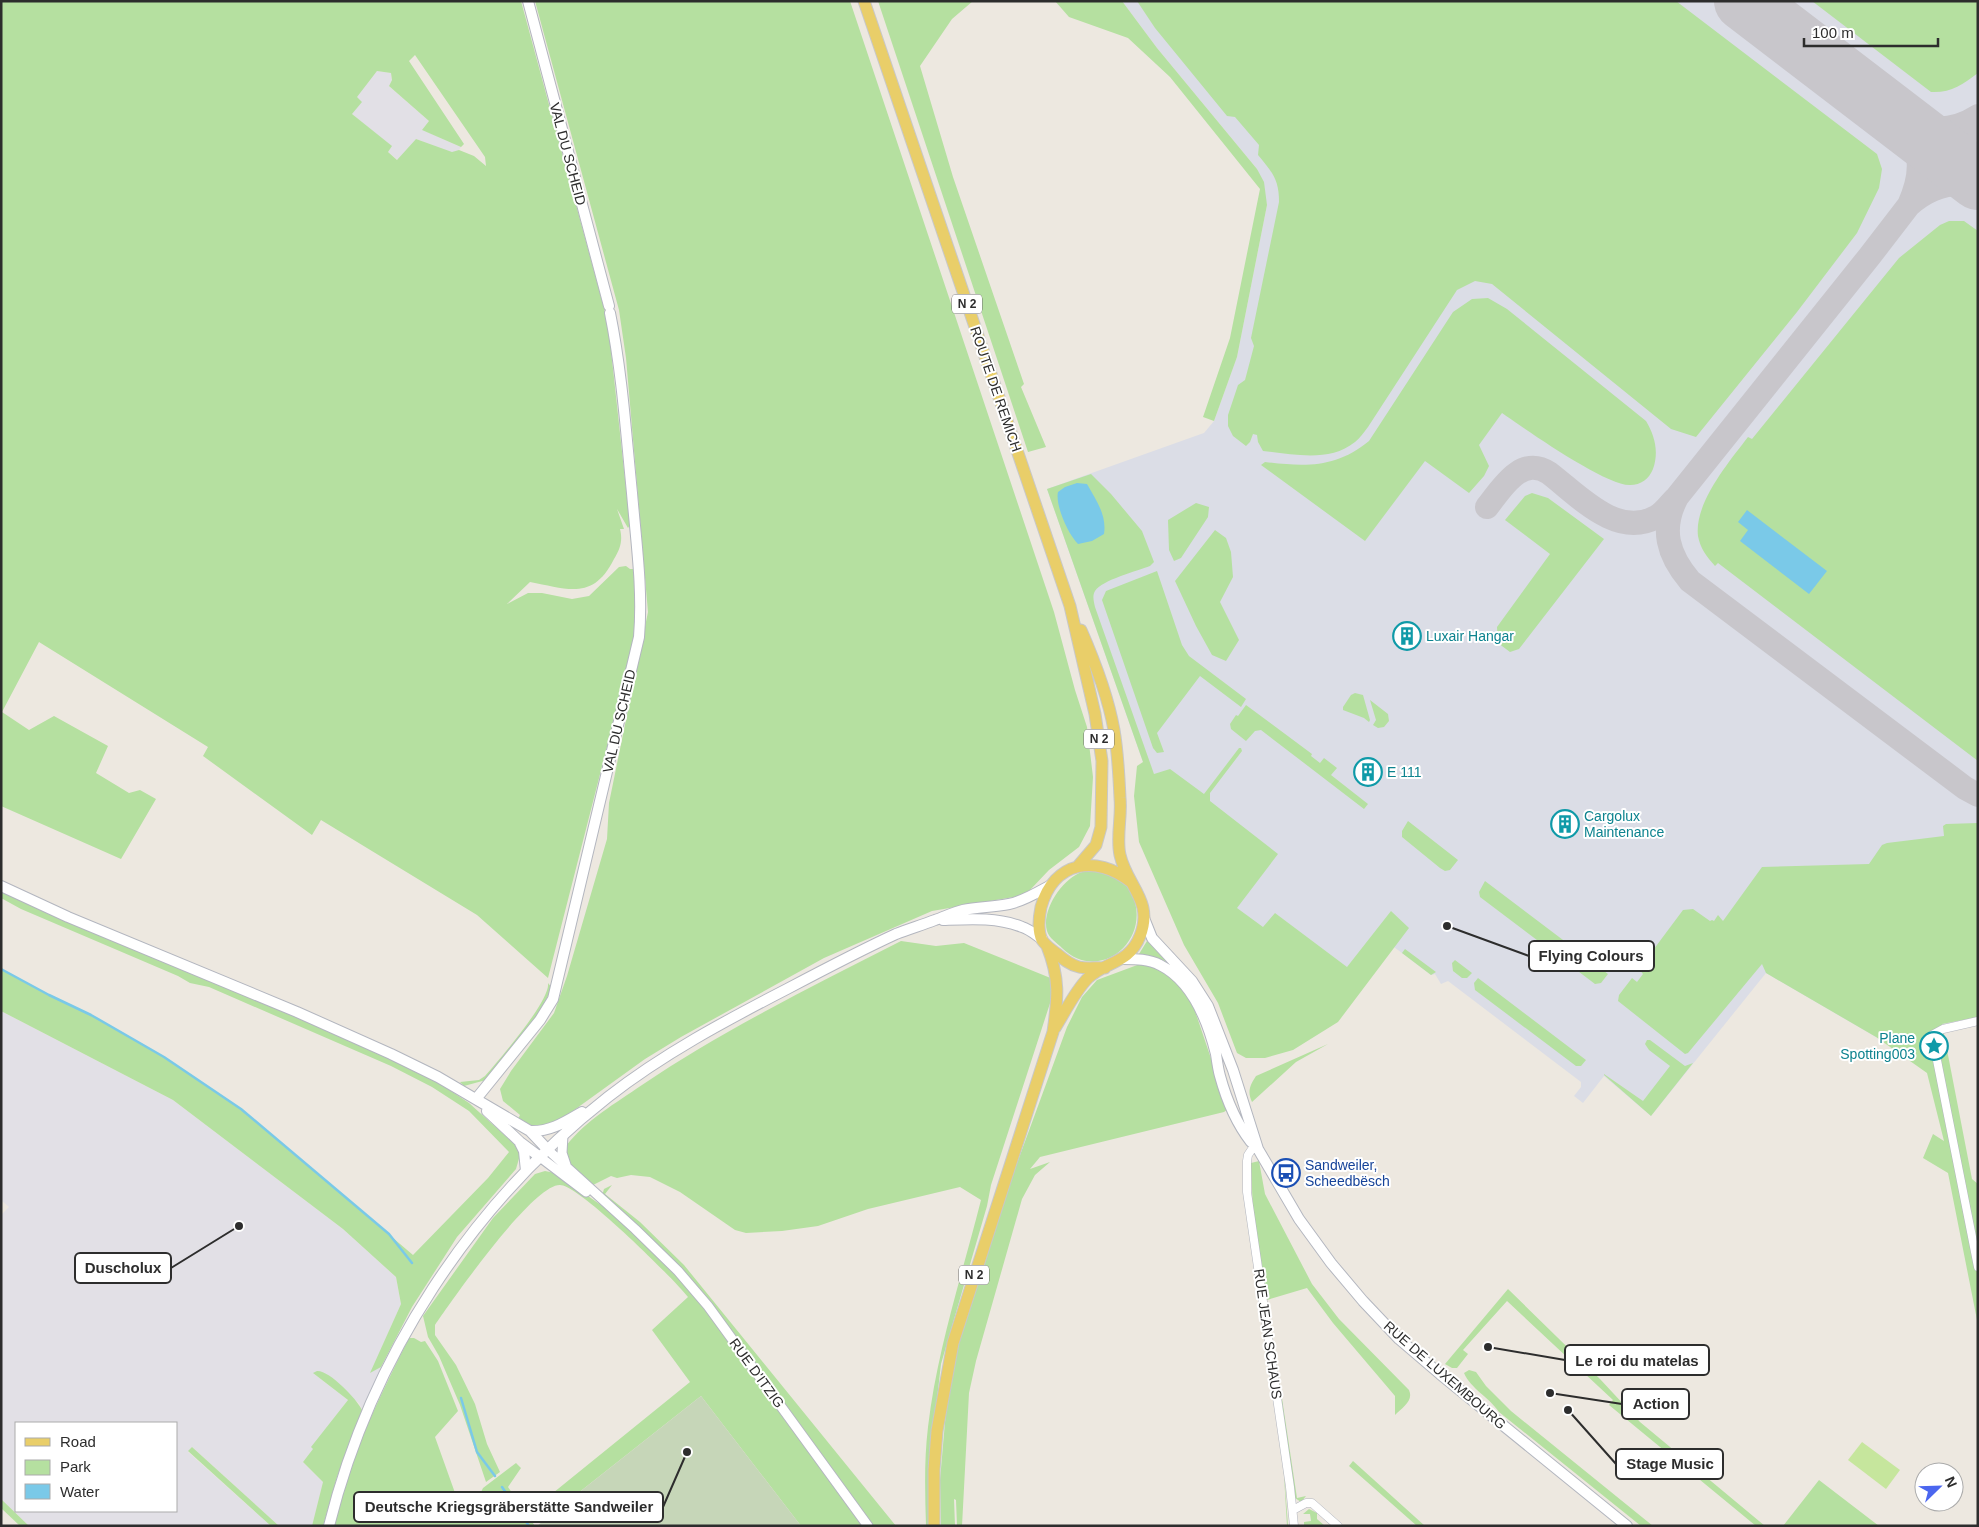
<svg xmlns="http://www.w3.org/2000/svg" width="1979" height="1527" viewBox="0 0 1979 1527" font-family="Arial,sans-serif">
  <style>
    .industrial { fill: #e2e0e6; fill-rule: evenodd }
    .airport { fill: #dbdde6 }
    .green { fill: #b5e0a0; fill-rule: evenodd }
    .cemetery { fill: #c6d6b8 }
    .pitch { fill: #c6e69d }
    .water { fill: #7ac9e8 }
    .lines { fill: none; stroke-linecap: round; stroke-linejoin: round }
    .stream { stroke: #7ac9e8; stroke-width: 2.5 }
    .taxiway { stroke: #c8c6cb; stroke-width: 24 }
    .runway { stroke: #c8c6cb; stroke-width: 60 }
    .minor-casing { stroke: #b3b6bf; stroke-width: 9 }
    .tertiary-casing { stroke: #b3b6bf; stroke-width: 11 }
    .secondary-casing { stroke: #b3b6bf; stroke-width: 12 }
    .primary-casing { stroke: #c8c8c8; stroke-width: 13 }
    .minor { stroke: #fff; stroke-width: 8 }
    .tertiary { stroke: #fff; stroke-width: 9 }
    .secondary { stroke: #fff; stroke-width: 10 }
    .primary { stroke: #e9ce69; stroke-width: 11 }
    .labels { text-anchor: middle; stroke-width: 4; stroke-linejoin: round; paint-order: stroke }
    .shield { fill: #fff; stroke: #6c6c6c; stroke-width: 1 }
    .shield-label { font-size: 12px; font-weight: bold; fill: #2d2d2d }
    .street-label { font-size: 14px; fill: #2d2d2d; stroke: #fff }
    .culture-label { font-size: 14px; fill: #0d838f; stroke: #fff; text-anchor: start }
    .transit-label { font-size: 14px; fill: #164399; stroke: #fff; text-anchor: start }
    .leader { fill: none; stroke: #2d2d2d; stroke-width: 2 }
    .callout-dot { fill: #2d2d2d; stroke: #fff; stroke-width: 2 }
    .callout { fill: #fff; stroke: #2d2d2d; stroke-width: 2 }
    .callout-label { font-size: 15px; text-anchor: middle; font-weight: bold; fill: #2d2d2d }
  </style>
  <rect width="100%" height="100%" fill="#ede8e0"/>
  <!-- industrial -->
  <path class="industrial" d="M377 71 391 73 392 80 389 86 429 121 423 130 461 147 459 150 452 153 416 139 398 160 388 152 391 147 352 114 361 102 356 97Z
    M1 1011 173 1100 343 1229 396 1277 401 1304 371 1372 390 1362 365 1416 359 1403 313 1373 348 1400 312 1447 314 1449 303 1462 323 1482 312 1526H279L192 1447 188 1452 271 1526H29L1 1499V1215L9 1207 1 1200ZM16 1423H176V1511H16Z"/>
  <!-- airport -->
  <path class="airport" d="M1122 1H1978V1017L1876 1037 1766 973 1651 1116 1604 1076 1583 1103 1574 1096 1581 1087V1082L1448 981 1441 984 1435 974 1431 975 1390 944 1303 1032 1143 762 1047 489 1201 434 1204 433 1214 421 1237 357 1267 205 1257 169 1157 48Z"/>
  <!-- green -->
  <path class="green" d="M1 1H521L608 323 630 525 628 528 617 509 624 529H620C623 541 620 549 614 559 593 601 568 589 530 582L507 604 528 593H542L572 599 589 596 619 567 626 566 630 569H634L637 610 634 641 548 978 477 915 321 820 312 835 203 756 208 747 39 642 2 712 29 730 54 716 108 746 96 773 129 793 140 790 156 799 121 859 1 806ZM415 55 485 157 486 166 474 156 459 150 452 152 416 139 397 160 388 152 392 146 352 114 362 102 357 97 377 71 391 73 392 80 389 86 429 121 422 130 461 147 464 144 409 61Z
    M535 1H850L1054 612 1075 690 1087 727 1093 777 1090 826 1079 847 1049 870 1030 890 1019 896 932 911 824 958 681 1037 645 1059 559 1121 538 1127 527 1124 518 1119 520 1115 503 1101 500 1089 511 1071 554 1013 567 976 607 839 609 803 648 612 626 358 619 310Z
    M878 1H973L952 19 920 66 953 177 1024 384 1021 387 1046 447 1028 452Z
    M1055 1H1122L1157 48 1257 169 1264 182 1267 205 1237 357 1214 421 1203 417 1230 338 1260 189 1170 77 1128 38 1069 17Z
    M1137 1H1676L1877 154 1882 169 1879 188 1857 233 1797 312 1696 437 1671 429 1492 284 1475 281 1457 290 1368 427C1364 432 1360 438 1355 442 1329 463 1293 454 1263 451L1258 442 1257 435 1253 434 1250 442 1246 446 1233 436 1228 426V415L1238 385 1245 380 1254 346 1251 338 1279 202C1279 179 1272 172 1258 155L1259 145 1235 117 1227 116 1155 28Z
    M1812 1H1978V73C1962 85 1951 93 1931 92Z
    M1949 221H1964L1978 231V761L1718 563 1715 566C1707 557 1700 548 1698 536 1694 503 1729 462 1748 437L1752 439 1899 258 1940 225Z
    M1488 298 1507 309 1646 421C1655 436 1659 452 1653 469 1649 479 1641 485 1630 485 1606 486 1525 429 1502 413L1479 445 1489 466 1484 476 1469 493 1425 461 1365 541 1261 465 1265 462C1306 467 1336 468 1369 441L1453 312 1472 299Z
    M1091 474 1111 494 1142 531 1154 562 1150 566C1137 571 1102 580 1095 591 1092 596 1094 602 1095 607L1154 774 1170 769 1204 794 1239 748H1241L1242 751 1210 793V801L1278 854 1237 908 1263 927 1275 913 1347 967 1391 911 1409 928 1338 1022 1293 1050 1265 1058H1246L1237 1053 1218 1003 1184 945 1139 842 1134 796 1137 766 1143 762 1047 489Z
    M1532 493 1548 498 1604 539 1519 649 1510 652 1498 643 1497 627 1550 554 1505 520 1525 496Z
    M1196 503 1209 507 1208 517 1181 558 1174 561 1169 550 1168 520Z
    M1215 530 1226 538 1231 552 1233 577 1220 602 1239 640 1226 661 1212 655 1196 626 1175 581Z
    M1157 571 1182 645 1189 656 1246 699 1241 707 1200 676 1157 733 1164 752 1157 753 1153 748 1102 600 1106 591Z
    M1355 693 1363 695 1370 720 1369 722 1364 718 1343 710V707L1351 695Z
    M1370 700 1388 714 1389 721 1384 727 1378 728 1373 725 1376 720Z
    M1246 705 1312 754 1311 756 1320 763 1324 758 1337 768 1331 775 1368 804 1364 809 1261 730 1255 731 1246 741 1231 729 1230 724 1236 715 1238 716Z
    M1408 821 1458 860 1450 870 1445 871 1440 868 1402 837V831Z
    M1978 823V1017L1942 1024 1972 1179 1978 1184V1325L1948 1173 1923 1158 1933 1134 1944 1141 1927 1073 1876 1037 1766 973 1762 964 1688 1053 1685 1054 1618 1001 1619 995 1632 978 1637 982 1643 974 1639 969 1683 910 1693 909 1710 921 1712 920 1714 921 1718 915 1723 921 1762 867 1869 864 1882 845 1887 843 1944 836 1943 826 1946 824Z
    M1101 869C1108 873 1118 877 1124 883 1128 886 1132 893 1134 899 1149 944 1097 983 1062 948 1057 943 1049 938 1047 931 1041 910 1063 878 1082 872 1087 870 1095 870 1101 869Z
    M1485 881 1608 974 1601 983 1595 984 1480 897 1479 892Z
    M1 887 303 1019 433 1079 469 1103 519 1148 520 1155 516 1169 457 1237 412 1307 381 1367 370 1373 401 1304 396 1277 343 1229 173 1100 1 1011V969L49 995 91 1015 164 1057 241 1109 413 1255 488 1178 509 1152 469 1111 432 1087 391 1066 209 987 190 983 178 976 21 909 1 898Z
    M901 941 936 946 964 943 1053 979 1054 991 991 1185 987 1206 941 1364 929 1469 930 1526H926C925 1493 924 1460 928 1427 937 1350 962 1275 981 1200L960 1187 868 1209 818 1226 782 1231 746 1233 735 1230 680 1192 650 1177 631 1175 617 1178 611 1176 589 1187 566 1161V1146C586 1120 616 1103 642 1085 725 1029 813 986 901 941Z
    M1147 941 1167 962 1157 958 1139 954Z
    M1405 949 1436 972 1431 975 1402 953Z
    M1455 960 1472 973 1467 978H1462L1453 971 1452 963Z
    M1140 964 1159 969 1183 988 1195 1011 1228 1109 1224 1112 1040 1157 1030 1169 1050 1162 1035 1175 1022 1199 976 1361 969 1393 962 1526H957L956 1500 954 1499 955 1526H941L940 1480 945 1422 950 1382 961 1331 1012 1177 1067 1027 1082 997 1097 980Z
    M1478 978 1586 1060 1581 1066H1576L1475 990 1474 983Z
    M548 983 552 988 536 1019 486 1080 464 1086 460 1082 479 1080 485 1076C498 1061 551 1000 548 983Z
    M1647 1040H1650L1685 1066 1693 1063 1651 1116 1604 1075V1074L1643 1101 1670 1066 1649 1050 1645 1044Z
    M1328 1044 1296 1062 1252 1102C1247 1092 1250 1085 1256 1076Z
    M1259 1161 1265 1194 1312 1284 1339 1319 1409 1390C1414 1401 1402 1408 1395 1415V1396L1333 1323 1307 1288 1267 1300 1253 1214 1251 1163Z
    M545 1171 555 1173 631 1226 601 1199 604 1189 612 1185 605 1194 640 1222 684 1265 896 1526H801L701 1396 558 1509 548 1497 690 1382 652 1330 688 1297C673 1278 579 1185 560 1185 533 1184 452 1300 435 1325V1335L456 1365 475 1404 487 1444 500 1472 486 1482 460 1405 439 1356 428 1337 423 1316 493 1218 535 1174Z
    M1508 1289 1600 1379 1640 1422 1765 1526H1756L1609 1405 1613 1400 1507 1301 1463 1350 1468 1354 1457 1368H1452L1445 1364Z
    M409 1338H414L421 1342 425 1341 438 1361 458 1411 435 1437 459 1504C465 1501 470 1502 477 1500L483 1488 516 1463 521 1468 508 1487 535 1526H334C348 1460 379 1398 409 1338Z
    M1274 1345 1297 1498 1306 1496 1301 1502 1295 1498Z
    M1469 1370 1476 1372 1486 1386 1511 1411 1653 1526H1641L1499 1412C1489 1397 1471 1389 1464 1373Z
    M317 1371C329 1370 357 1399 362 1410L337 1477 323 1526H312L323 1482 303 1462 313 1449 311 1447 348 1400 313 1373Z
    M192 1447 279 1526H271L188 1451Z
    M1283 1458 1288 1526H1287Z
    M1353 1461 1425 1526H1417L1349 1466Z
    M1819 1480 1879 1526H1783Z
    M1 1499 29 1526H20L1 1508Z
    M1309 1509 1317 1513V1519L1325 1526H1304V1522L1311 1521 1310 1514H1303Z"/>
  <!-- cemetery -->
  <path class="cemetery" d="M701 1396 801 1526H537L558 1509Z"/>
  <!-- pitch -->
  <path class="pitch" d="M1862 1442 1900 1470 1886 1489 1848 1460Z"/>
  <!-- water -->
  <path class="water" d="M1077 483 1087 484C1096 500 1107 515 1104 534L1092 541 1078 544C1068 534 1055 505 1058 492L1065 487Z
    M1747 510 1827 571 1809 594 1740 541 1748 530 1738 522Z"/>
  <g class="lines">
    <!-- stream -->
    <path class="stream" d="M1 969 49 995 91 1015 164 1057 241 1109 389 1234 412 1263
      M461 1398 477 1452 495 1476
      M502 1487 529 1526"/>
    <!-- taxiway -->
    <path class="taxiway" d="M1896 116C1922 146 1925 169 1909 205L1978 120
      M1896 116C1924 131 1950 134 1978 116
      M1978 186C1952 180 1929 187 1909 205L1869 257 1677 497C1660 529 1668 555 1690 581L1965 788 1978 795
      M1487 507C1502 488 1521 455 1549 473 1578 495 1617 539 1656 517 1664 513 1669 505 1675 499"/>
    <!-- runway -->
    <path class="runway" d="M1744 1 1978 180"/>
    <defs>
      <path id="minor" d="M1978 1021 1943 1029 1932 1035 1978 1267
        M1258 1149H1252L1248 1155 1247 1161V1192L1290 1487 1294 1526
        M1293 1510 1306 1503H1312L1338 1526"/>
      <path id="tertiary" d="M563 1135 562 1153 566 1165
        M548 1150 635 1229 678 1271 708 1306 868 1526
        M540 1157 586 1192"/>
      <path id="secondary" d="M528 1 609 306
        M1 886 68 917 297 1012 391 1054 438 1077 530 1131 548 1150
        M1144 918 1152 938 1192 981 1208 1006 1233 1070 1258 1149 1299 1219 1331 1263 1363 1301 1399 1339 1440 1374 1627 1526
        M943 920C969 919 997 917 1022 927 1029 929 1036 935 1042 939
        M1123 959C1136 959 1149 959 1160 965 1192 981 1208 1022 1216 1054 1217 1061 1218 1069 1220 1076 1226 1098 1237 1124 1251 1142
        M476 1099 540 1020 553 999 639 637C643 589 636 541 632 493 626 433 622 372 610 313
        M487 1111 520 1142 540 1157
        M530 1131C550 1132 565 1122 582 1112
        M520 1143 524 1151 526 1171
        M329 1526C371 1357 471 1204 608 1097 663 1054 725 1021 787 989 823 970 859 951 896 934 909 929 922 925 935 920 944 917 954 912 963 910 978 907 994 907 1009 904 1024 901 1038 892 1051 885"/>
      <path id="primary" d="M864 1 1070 606 1095 714 1102 761 1101 827 1096 845 1078 866
        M1105 968C1097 967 1087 969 1079 967 1070 965 1063 959 1056 953 1051 949 1046 946 1042 940 1037 930 1039 917 1041 907 1054 861 1096 854 1131 882
        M1055 1028C1065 1012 1075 991 1088 978 1106 961 1129 964 1140 936 1154 901 1127 886 1120 855 1116 836 1122 817 1120 798 1119 776 1118 753 1114 730 1108 696 1095 662 1081 630
        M934 1526V1470L937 1431 953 1343 1053 1032C1058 997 1060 979 1047 946"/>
    </defs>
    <!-- minor casing -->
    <use href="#minor" class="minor-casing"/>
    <!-- tertiary casing -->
    <use href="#tertiary" class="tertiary-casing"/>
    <!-- secondary casing -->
    <use href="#secondary" class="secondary-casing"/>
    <!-- primary casing -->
    <use href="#primary" class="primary-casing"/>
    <!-- minor -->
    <use href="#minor" class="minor"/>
    <!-- tertiary -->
    <use href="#tertiary" class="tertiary"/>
    <!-- secondary -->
    <use href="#secondary" class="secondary"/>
    <!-- primary -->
    <use href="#primary" class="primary"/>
  </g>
  <!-- icons -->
  <defs>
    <symbol id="building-ring" viewBox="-11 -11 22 22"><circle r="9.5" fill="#fff" stroke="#0f9aa8" stroke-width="1.5"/><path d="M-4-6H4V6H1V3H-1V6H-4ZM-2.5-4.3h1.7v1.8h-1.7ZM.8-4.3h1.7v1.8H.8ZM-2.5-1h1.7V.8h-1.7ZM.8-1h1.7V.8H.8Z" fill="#0f9aa8"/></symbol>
    <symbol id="sight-ring" viewBox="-11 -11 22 22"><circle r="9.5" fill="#fff" stroke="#0f9aa8" stroke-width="1.5"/><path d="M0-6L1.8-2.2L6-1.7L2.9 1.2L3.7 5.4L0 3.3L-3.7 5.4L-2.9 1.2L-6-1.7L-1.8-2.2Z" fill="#0f9aa8"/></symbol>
    <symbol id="bus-ring" viewBox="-11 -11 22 22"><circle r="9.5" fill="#fff" stroke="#1a4fb4" stroke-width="1.5"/><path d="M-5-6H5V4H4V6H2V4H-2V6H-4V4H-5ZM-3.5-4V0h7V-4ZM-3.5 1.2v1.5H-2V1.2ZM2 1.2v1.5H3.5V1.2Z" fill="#1a4fb4"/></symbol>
  </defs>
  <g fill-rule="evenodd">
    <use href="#building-ring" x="1391" y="620" width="32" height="32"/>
    <use href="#building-ring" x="1352" y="756" width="32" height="32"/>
    <use href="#building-ring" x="1549" y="808" width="32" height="32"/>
    <use href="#sight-ring" x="1918" y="1030" width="32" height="32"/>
    <use href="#bus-ring" x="1270" y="1157" width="32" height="32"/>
  </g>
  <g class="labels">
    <!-- shield labels -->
    <g class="shield">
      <rect x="952" y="294.5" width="30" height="19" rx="4"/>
      <rect x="1084" y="729.5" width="30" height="19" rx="4"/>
      <rect x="959" y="1265.5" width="30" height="19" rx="4"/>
    </g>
    <g class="shield-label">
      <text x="967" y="308">N 2</text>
      <text x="1099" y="743">N 2</text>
      <text x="974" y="1279">N 2</text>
    </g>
    <!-- street labels -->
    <g class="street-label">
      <text transform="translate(568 154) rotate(75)" y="5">VAL DU SCHEID</text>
      <text transform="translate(996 389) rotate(71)" y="5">ROUTE DE REMICH</text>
      <text transform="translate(619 721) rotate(-77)" y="5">VAL DU SCHEID</text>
      <text transform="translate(1268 1334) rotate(82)" y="5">RUE JEAN SCHAUS</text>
      <text transform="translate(757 1373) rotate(54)" y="5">RUE D'ITZIG</text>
      <text transform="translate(1445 1375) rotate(41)" y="5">RUE DE LUXEMBOURG</text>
    </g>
    <!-- culture labels -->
    <g class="culture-label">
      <text x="1426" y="641">Luxair Hangar</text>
      <text x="1387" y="777">E 111</text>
      <text x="1584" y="821">Cargolux<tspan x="1584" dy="16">Maintenance</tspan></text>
      <text x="1915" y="1043" text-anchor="end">Plane<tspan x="1915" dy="16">Spotting003</tspan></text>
    </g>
    <!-- transit labels -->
    <g class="transit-label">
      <text x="1305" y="1170">Sandweiler,<tspan x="1305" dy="16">Scheedbësch</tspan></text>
    </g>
  </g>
  <!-- callouts -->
  <path class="leader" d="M1447 926L1529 956M239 1226L171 1268M1488 1347L1565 1360M1550 1393L1622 1404M1568 1410L1616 1464M687 1452L663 1507"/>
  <g class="callout-dot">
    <circle cx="1447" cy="926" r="5"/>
    <circle cx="239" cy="1226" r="5"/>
    <circle cx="1488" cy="1347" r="5"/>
    <circle cx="1550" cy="1393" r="5"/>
    <circle cx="1568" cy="1410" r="5"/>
    <circle cx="687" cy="1452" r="5"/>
  </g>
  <g class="callout">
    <rect x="1529" y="941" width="125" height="30" rx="5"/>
    <rect x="75" y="1253" width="96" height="30" rx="5"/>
    <rect x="1565" y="1345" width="144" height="30" rx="5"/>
    <rect x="1622" y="1389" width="67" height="30" rx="5"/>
    <rect x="1616" y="1449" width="107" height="30" rx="5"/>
    <rect x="354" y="1492" width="309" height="30" rx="5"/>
  </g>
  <g class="callout-label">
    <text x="1591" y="961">Flying Colours</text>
    <text x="123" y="1273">Duscholux</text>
    <text x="1637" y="1366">Le roi du matelas</text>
    <text x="1656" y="1409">Action</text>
    <text x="1670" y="1469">Stage Music</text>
    <text x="509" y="1512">Deutsche Kriegsgräberstätte Sandweiler</text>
  </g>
  <!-- border -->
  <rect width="1979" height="1527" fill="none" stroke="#2d2d2d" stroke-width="5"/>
  <!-- legend -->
  <rect x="15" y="1422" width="162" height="90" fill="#ffffff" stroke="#ababab"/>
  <rect x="25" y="1438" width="25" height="8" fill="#e9ce69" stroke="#ababab"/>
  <text x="60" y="1447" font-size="15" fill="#2d2d2d">Road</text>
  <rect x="25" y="1460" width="25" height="15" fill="#b5e0a0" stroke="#ababab"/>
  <text x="60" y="1472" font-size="15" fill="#2d2d2d">Park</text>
  <rect x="25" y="1484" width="25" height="15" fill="#7ac9e8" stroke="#ababab"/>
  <text x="60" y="1497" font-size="15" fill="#2d2d2d">Water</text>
  <!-- north arrow -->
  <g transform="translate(1939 1487) rotate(67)"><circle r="24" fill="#ffffff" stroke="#ababab"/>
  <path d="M0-4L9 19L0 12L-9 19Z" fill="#4b66ef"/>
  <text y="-8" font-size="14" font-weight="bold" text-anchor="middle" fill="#2d2d2d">N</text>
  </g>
  <!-- scale -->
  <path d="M1804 38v8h134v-8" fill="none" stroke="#2d2d2d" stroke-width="2.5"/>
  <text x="1812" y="38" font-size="15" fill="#2d2d2d" stroke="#ffffff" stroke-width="4" paint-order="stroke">100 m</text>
</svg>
